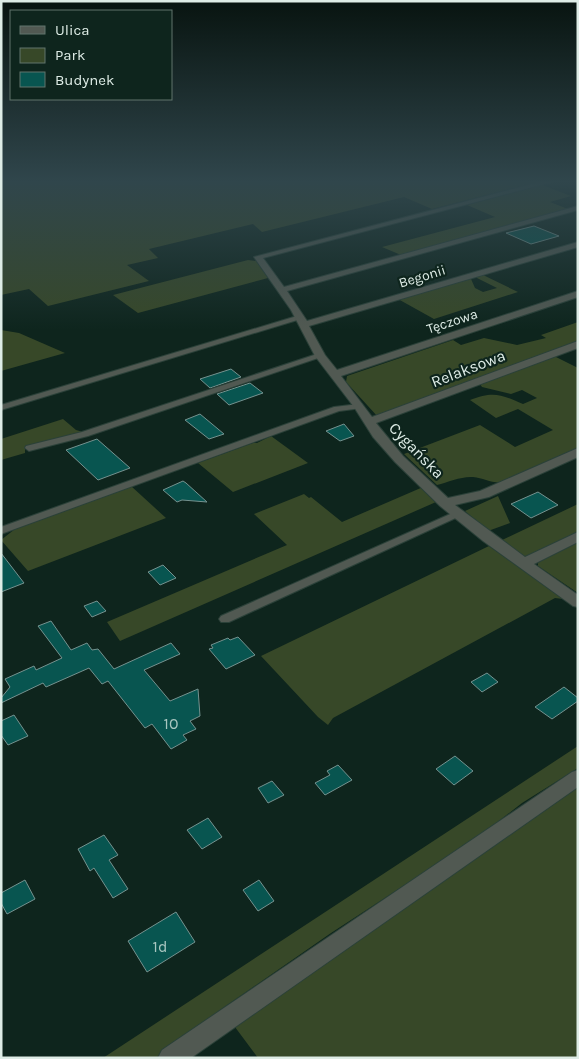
<svg xmlns="http://www.w3.org/2000/svg" width="579" height="1059" viewBox="0 0 579 1059" font-family="Karla,sans-serif">
  <style>
    .green { fill: #374828 }
    .building { fill: #085550; stroke: #75928f }
    .lines { fill: none; stroke-linecap: round; stroke-linejoin: round }
    .service-casing { stroke: #2b4139; stroke-width: 2 }
    .minor-casing { stroke: #2b4139; stroke-width: 2 }
    .service { fill: #515952; fill-rule: evenodd }
    .minor { fill: #515952; fill-rule: evenodd }
    .labels { text-anchor: middle; stroke-width: 4.5; stroke-linejoin: round; paint-order: stroke }
    .far-street-label { font-size: 14px; fill: #deece6; stroke: #0e251d }
    .street-label { font-size: 16px; fill: #deece6; stroke: #0e251d }
    .near-number-label { font-size: 16px; fill: #a8c6c0 }
  </style>
  <rect width="100%" height="100%" fill="#0e251d"/>
  <!-- green -->
  <path class="green" d="M1 182H537L432 209 404 197 262 232 253 224 149 249 158 258 127 265 149 281 48 306 29 289 1 295Z
    M542 185 571 196 550 202 568 209 401 255 382 247 495 217 467 205Z
    M248 260 256 261 268 278 138 313 113 295Z
    M481 274 518 292 434 319 398 299 466 279H471L475 288 483 292 497 288 477 278V276Z
    M578 322V343L378 417 346 382 347 376 453 340 461 345 484 338 517 345 546 338 541 335Z
    M1 330 19 333 65 353 1 371Z
    M554 356 578 368V448L504 482C492 484 484 478 473 477 462 476 448 482 437 485L404 454 480 425 515 447 553 430 518 409 496 418 470 400C493 391 500 394 523 404L537 398 522 390 511 394 482 387 480 384Z
    M63 419 76 430 83 432 25 448V453L1 460V439Z
    M271 436 308 463 233 492 198 463 253 443H257Z
    M131 486 166 518 28 571 1 540 15 529Z
    M423 487 436 502 120 641 107 622 287 545 254 514 304 494 309 498 311 497 342 522Z
    M498 496 510 523 488 531 465 511Z
    M578 504V532L525 558 500 541Z
    M578 540V593L538 566V562Z
    M489 546 563 599 555 598 333 718 328 725 318 717 261 656Z
    M578 746V768L522 803 477 838 331 933 220 1010 156 1058H103Z
    M578 786V1058H258L232 1023Z"/>
  <!-- building -->
  <path class="building" d="M534 226 559 236 531 244 506 233Z
    M231 369 241 377 210 388 200 379Z
    M250 383 263 393 229 405 217 394Z
    M200 414 224 434 209 439 185 420Z
    M344 424 354 436 340 441 326 431Z
    M97 439 130 468 98 480 66 450Z
    M183 481 186 483 207 502 182 500 177 502 163 490Z
    M538 492 558 505 531 518 511 504Z
    M1 553 24 583 1 592Z
    M163 565 176 578 160 585 148 572Z
    M97 601 106 611 92 617 84 606Z
    M51 621 71 650 87 643 92 650 98 649 114 669 171 643 180 654 144 670 170 701 198 689 200 716 190 721 196 729 183 735 187 740 171 749 152 724 145 728 108 681 102 684 89 668 46 687 43 683 1 703V698L10 687 5 679 34 666 36 670 62 658 38 626Z
    M238 637 255 655 226 669 209 649 213 648 211 645 228 638 230 640Z
    M487 673 498 682 482 692 471 682Z
    M564 687 578 698V701L552 719 535 707Z
    M14 715 28 736 8 745 1 735V721Z
    M455 756 473 771 454 785 436 769Z
    M338 765 352 780 325 795 315 783 330 775 327 771Z
    M272 781 284 795 268 803 258 788Z
    M208 818 222 837 202 849 187 830Z
    M104 835 118 855 109 860 128 889 113 898 94 868 90 871 78 849Z
    M25 880 35 899 7 914 1 903V893Z
    M259 880 274 901 258 911 243 890Z
    M176 912 195 942 147 972 128 941Z"/>
  <g class="lines">
    <defs>
      <path id="service" d="M297 316 304 318 1 410V405Z
        M317 354H323L324 356 88 436 29 451 25 448 26 446 82 432Z
        M359 404H362V408L339 411 1 534V527L334 407Z
        M457 511 460 512 462 514 460 516 229 622H221L219 619 221 616Z"/>
      <path id="minor" d="M539 182H552L263 258 284 287 578 206V210L287 291 307 321 578 242V247L309 326 325 355 337 370 578 291V297L341 376 372 417 578 341V348L376 423 403 456 448 498 480 491 578 448V457L489 497 455 505 525 557 578 532V542L534 564 578 595V607L573 606 483 541 440 506 395 462 373 437 354 407 315 356 291 310 254 257Z
        M578 770V787L191 1058H158L162 1050 572 772Z"/>
    </defs>
    <!-- service casing -->
    <use href="#service" class="service-casing"/>
    <!-- minor casing -->
    <use href="#minor" class="minor-casing"/>
    <!-- service -->
    <use href="#service" class="service"/>
    <!-- minor -->
    <use href="#minor" class="minor"/>
  </g>
  <!-- sky -->
  <linearGradient id="sky" x2="0" y2="1"><stop stop-color="#081410"/><stop offset="0.55" stop-color="#30464c"/><stop offset="1" stop-color="#30464c" stop-opacity="0"/></linearGradient>
  <rect width="579" height="330" fill="url(#sky)"/>
  <g class="labels">
    <!-- far-street labels -->
    <g class="far-street-label">
      <text transform="translate(422 276) rotate(-17)" y="5">Begonii</text>
      <text transform="translate(452 321) rotate(-18)" y="5">Tęczowa</text>
    </g>
    <!-- street labels -->
    <g class="street-label">
      <text transform="translate(468 368) rotate(-21)" y="6">Relaksowa</text>
      <text transform="translate(417 450) rotate(46)" y="6">Cygańska</text>
    </g>
    <!-- near-number labels -->
    <g class="near-number-label">
      <text x="171" y="729">10</text>
      <text x="160" y="952">1d</text>
    </g>
  </g>
  <!-- border -->
  <rect width="579" height="1059" fill="none" stroke="#deece6" stroke-width="5"/>
  <!-- legend -->
  <rect x="10" y="10" width="162" height="90" fill="#0e251d" stroke="#61756d"/>
  <rect x="20" y="26" width="25" height="8" fill="#515952" stroke="#61756d"/>
  <text x="55" y="35" font-size="15" fill="#deece6">Ulica</text>
  <rect x="20" y="48" width="25" height="15" fill="#374828" stroke="#61756d"/>
  <text x="55" y="60" font-size="15" fill="#deece6">Park</text>
  <rect x="20" y="72" width="25" height="15" fill="#085550" stroke="#61756d"/>
  <text x="55" y="85" font-size="15" fill="#deece6">Budynek</text>
</svg>
